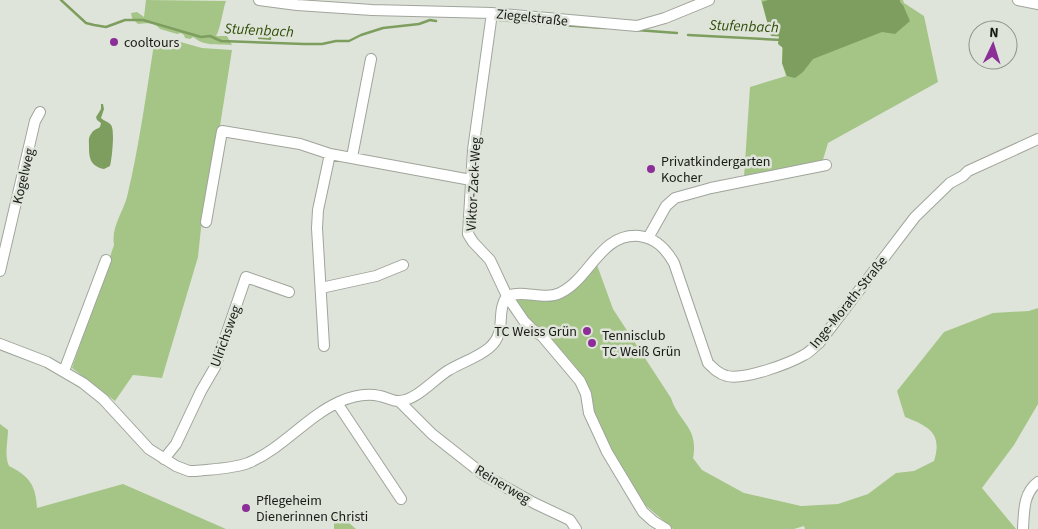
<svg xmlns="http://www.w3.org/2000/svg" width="1038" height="529" viewBox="0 0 1038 529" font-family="'Source Sans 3',sans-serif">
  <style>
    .green { fill: #a5c587 }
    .water { fill: #7d9e5e }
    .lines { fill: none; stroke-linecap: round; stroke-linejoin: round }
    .stream { stroke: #7d9e5e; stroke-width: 2.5 }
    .street-casing { stroke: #9fa59b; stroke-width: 12 }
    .street { stroke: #fff; stroke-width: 10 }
    .poi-dot { fill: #8b2e98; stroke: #dfe4da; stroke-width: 2 }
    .labels { text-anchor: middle; stroke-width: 5; stroke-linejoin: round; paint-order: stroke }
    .street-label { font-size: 14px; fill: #181a16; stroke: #dfe4da }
    .poi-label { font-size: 14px; fill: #181a16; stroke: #dfe4da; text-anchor: start }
    .water-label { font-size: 15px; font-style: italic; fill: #324f08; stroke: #dfe4da }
  </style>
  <rect width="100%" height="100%" fill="#dfe4da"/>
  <!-- green -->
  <path class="green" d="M146 0 226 1C223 9 220 31 216 36H227L232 45C222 44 208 46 199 41 197 40 195 38 193 37L190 39 185 38 184 35 181 33 177 34 160 29C155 22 146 23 138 24L132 18 131 13 137 12 144 17Z
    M761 0H903L904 3 924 16 938 82 828 143 822 163 744 177 750 87 786 76 782 63V37L771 36Z
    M177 41 202 48 232 50 220 126 202 219 198 257 162 378 133 375 115 401 72 368 114 245C111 228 122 214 127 197 139 147 146 95 154 44Z
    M592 263 597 265 613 309 671 398C679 423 699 427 693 458L702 470 744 493 801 506 838 504 868 494 896 473 914 471 934 461C943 433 928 426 905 417L897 391 944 332 993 313 1029 311 1038 308V404L1014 445 982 488 1016 529H805L804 526 794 529H673L622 485 586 394 524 321 512 294 555 295Z
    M0 424 8 430C8 442 4 455 9 466 29 476 36 485 37 508L123 484 226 529H0Z
    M334 510 356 529H334Z"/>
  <!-- water -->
  <path class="water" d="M768 0H900V2L903 5 910 21 895 34 882 32 813 59 803 72 795 78 787 76 782 63 783 48 778 44 779 36H771L762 2Z
    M259 30 272 31 271 40 258 39Z
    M101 104H103L104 109 101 118C104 121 109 122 111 125 115 129 112 159 110 166L104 169C90 166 89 158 89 146 89 141 88 138 91 134 93 130 97 129 100 127L101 123 97 120 96 117 101 109Z"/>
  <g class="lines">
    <!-- stream -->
    <path class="stream" d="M61 0 86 23 94 25 106 27 125 20H143L201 37 210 36 221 41 304 44H322L336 41H349L361 35 383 28 419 24 430 20 436 21
      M499 20 545 24
      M560 25 605 28
      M636 30 677 33
      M688 35 781 40"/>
    <defs>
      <path id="street" d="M259 0 297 5 372 10 492 13 637 26 665 18 709 0
        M1018 0 1038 4
        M492 13 473 150 468 234 473 242 490 260 507 296 524 321 533 330 542 336 580 381 586 394 589 413 607 452 643 512 653 521 666 529
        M352 157 371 59
        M206 222 222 131 300 144 330 154 471 180
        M648 238 666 206 675 198 711 188 826 165
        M0 271 35 121 40 112
        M321 288 376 276 403 265
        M0 344 47 362 83 383 103 399 149 449 176 466 189 471H195C212 469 232 469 248 463 282 449 306 417 339 402 352 396 366 393 380 396 386 397 392 401 398 401 415 402 435 378 449 370 462 362 477 358 489 348 508 332 495 313 507 296 524 289 543 301 560 293 590 279 600 233 639 236 656 238 666 249 674 263L708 363C714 369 719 374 727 376 745 380 788 364 804 355 810 352 814 347 819 343L915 217 950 183 963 176 968 171 1038 139
        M324 346 317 228 318 210 330 154
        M64 371 106 260
        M399 401 432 434 484 475 534 503 570 520 576 529
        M337 403 401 499
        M164 459 176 444 201 391 215 367 246 277 289 292
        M1023 529C1024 512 1023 493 1038 482"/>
    </defs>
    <!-- street casing -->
    <use href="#street" class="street-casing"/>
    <!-- street -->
    <use href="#street" class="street"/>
  </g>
  <!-- markers -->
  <g class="poi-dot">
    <circle cx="114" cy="42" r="5"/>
    <circle cx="651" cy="169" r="5"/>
    <circle cx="587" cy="331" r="5"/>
    <circle cx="592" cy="343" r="5"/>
    <circle cx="246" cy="508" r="5"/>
  </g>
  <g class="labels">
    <!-- street labels -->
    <g class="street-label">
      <text transform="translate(532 17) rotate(6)" y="5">Ziegelstraße</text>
      <text transform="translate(23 176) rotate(-77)" y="5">Kogelweg</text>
      <text transform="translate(473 184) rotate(-87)" y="5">Viktor-Zack-Weg</text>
      <text transform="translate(848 302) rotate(-51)" y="5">Inge-Morath-Straße</text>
      <text transform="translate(225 336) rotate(-70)" y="5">Ulrichsweg</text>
      <text transform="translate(503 484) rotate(31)" y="5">Reinerweg</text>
    </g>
    <!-- poi labels -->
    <g class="poi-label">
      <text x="124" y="47">cooltours</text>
      <text x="661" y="166">Privatkindergarten<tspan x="661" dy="16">Kocher</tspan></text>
      <text x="577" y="336" text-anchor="end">TC Weiss Grün</text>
      <text x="602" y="340">Tennisclub<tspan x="602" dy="16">TC Weiß Grün</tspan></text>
      <text x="256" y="505">Pflegeheim<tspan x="256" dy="16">Dienerinnen Christi</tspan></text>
    </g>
    <!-- water labels -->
    <g class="water-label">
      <text transform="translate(744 26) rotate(2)" y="5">Stufenbach</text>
      <text transform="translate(259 30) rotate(3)" y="5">Stufenbach</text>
    </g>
  </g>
  <!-- north arrow -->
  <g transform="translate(993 45) rotate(4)"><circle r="24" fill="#dfe4da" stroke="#8f938c"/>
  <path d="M0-4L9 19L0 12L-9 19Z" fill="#8b2e98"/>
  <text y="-8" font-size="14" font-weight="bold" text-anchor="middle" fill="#181a16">N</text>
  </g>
</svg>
